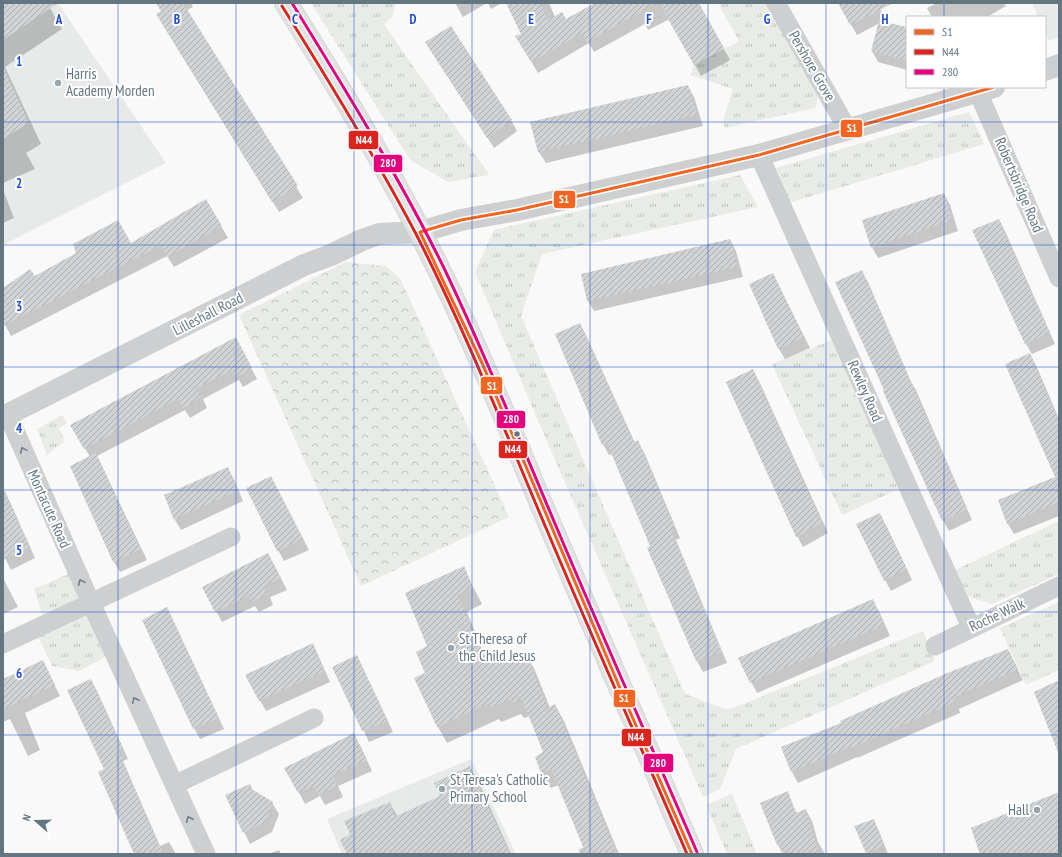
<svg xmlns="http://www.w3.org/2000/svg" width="1062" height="857" viewBox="0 0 1062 857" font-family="'PT Sans Narrow',sans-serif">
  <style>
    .built { fill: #e8e9e9 }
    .grass { fill: url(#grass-tufts) }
    .park { fill: url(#park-crowns) }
    .shadow { fill: #0003 }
    .building { fill: url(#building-hatch) }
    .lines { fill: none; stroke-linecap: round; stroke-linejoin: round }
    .primary-casing { stroke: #d5d6d7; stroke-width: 24 }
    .minor { stroke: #cecfd0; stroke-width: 19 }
    .tertiary { stroke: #cecfd0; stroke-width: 22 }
    .primary { stroke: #e1e2e2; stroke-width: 22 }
    .bus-1-casing { stroke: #fff; stroke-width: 6 }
    .bus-2-casing { stroke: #fff; stroke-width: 6 }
    .bus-3-casing { stroke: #fff; stroke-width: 6 }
    .bus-1 { stroke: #f26522; stroke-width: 3 }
    .bus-2 { stroke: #dc241f; stroke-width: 3 }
    .bus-3 { stroke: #e5007d; stroke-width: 3 }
    .oneway { stroke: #707f8b }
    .grid { fill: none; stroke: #1d4ed8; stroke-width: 1; stroke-opacity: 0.55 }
    .poi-dot { fill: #99a4ac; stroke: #fff; stroke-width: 1.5 }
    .bus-dot { fill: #657683; stroke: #fff; stroke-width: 1.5 }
    .labels { text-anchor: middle; stroke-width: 4; stroke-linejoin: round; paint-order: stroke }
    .street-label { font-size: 15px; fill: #657683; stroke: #fff }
    .poi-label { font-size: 15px; fill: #657683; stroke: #fff; text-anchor: start }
    .grid-label { font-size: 13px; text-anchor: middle; font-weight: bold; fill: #1d4ed8; stroke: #fff; stroke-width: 4; stroke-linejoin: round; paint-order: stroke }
    .line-badge { stroke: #fff; stroke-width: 1.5 }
    .badge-label { font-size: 11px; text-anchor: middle; font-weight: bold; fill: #fff }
  </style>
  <defs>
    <pattern id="grass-tufts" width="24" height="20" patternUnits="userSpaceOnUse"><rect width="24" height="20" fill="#e8ebe6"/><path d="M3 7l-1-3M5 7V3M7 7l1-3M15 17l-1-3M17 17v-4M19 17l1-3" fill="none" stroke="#c0c3c0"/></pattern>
    <pattern id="park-crowns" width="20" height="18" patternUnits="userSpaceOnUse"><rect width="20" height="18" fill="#e8ebe6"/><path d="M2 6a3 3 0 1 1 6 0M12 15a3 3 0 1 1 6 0" fill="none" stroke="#c0c3c0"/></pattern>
    <pattern id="building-hatch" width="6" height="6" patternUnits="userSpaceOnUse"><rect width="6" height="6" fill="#d0d2d3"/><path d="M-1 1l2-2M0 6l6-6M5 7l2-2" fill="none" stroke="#acafb1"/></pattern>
  </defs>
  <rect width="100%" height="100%" fill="#f9f9f9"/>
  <!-- built -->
  <path class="built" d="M3 3H58L166 163 3 245Z
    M1032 3H1059V37L1049 41 1045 32V17H1038Z
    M471 759 516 854H342L327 819Z"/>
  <!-- grass -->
  <path class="grass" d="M311 3H396L392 17 384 24 489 175 448 182 410 160Z
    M718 3H766L818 96 815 108 725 128 723 121 733 89 691 75 694 65 739 41Z
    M969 112 984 144 786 204 773 174 776 168Z
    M740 175 758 207 542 254 521 316 685 694 728 710 923 631 935 661 736 749 720 789 703 797 545 437 475 272 494 230Z
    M832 340 901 488 842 515 772 364Z
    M62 415 67 423 59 428 65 441 47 455 37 429Z
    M1059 521V574L992 604 962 595 953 571Z
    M73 572 109 655 79 671 52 666 37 634 47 628 34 589Z
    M1059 602V670L1026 685 1000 628Z
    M732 794 757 854H727L706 805Z"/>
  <!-- park -->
  <path class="park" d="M346 262 386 266 401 280 509 517 361 586 239 315Z"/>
  <!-- shadow -->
  <path class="shadow" d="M3 3H47L62 29 5 67 41 144 26 153 35 169 3 183Z
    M156 3H191L193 7 187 10 303 198 279 212 163 25 162 12Z
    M455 3H487L463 17Z
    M488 3H502L491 9Z
    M508 3H549L555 17 566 20 597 3H698L730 60 701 76 670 19 648 30 645 24 594 52 589 43 538 73 517 37 522 34Z
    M839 3H877L886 20 882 22 907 28V70L878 62 872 51 880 23 857 35Z
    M937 3H1004L1006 6 987 17H932L927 8Z
    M426 43 511 120 517 131 494 148Z
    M688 86 694 97 703 126 546 163 539 152 532 122Z
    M3 190 14 218 3 223Z
    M944 194 950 205 958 231 878 258 872 247Z
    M206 200 228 238 174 267 167 256 11 336 3 321V284L5 288 34 278 78 253 131 244Z
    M999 220 1005 231 1055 344 1032 354 1026 344 974 230Z
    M730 240 736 251 743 277 594 311 588 301Z
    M861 271 868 282 911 382 916 390 972 520 949 531 943 520Z
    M773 274 810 348 785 359 779 349 750 285Z
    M580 324 586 335 635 443 638 442 644 452 680 538 676 540 727 663 703 672 697 661 648 548 652 547 612 454 609 455 603 444Z
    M236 338 257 379 243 387 239 380 203 399 207 408 190 418 185 410 97 456 147 560 120 572 114 562 90 457 71 425Z
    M1030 355 1036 365 1059 419V473Z
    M753 371 759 381 828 533 803 547 797 536Z
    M227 468 234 479 243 501 181 530 175 520Z
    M1059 476V516L1014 534 1008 524 999 501Z
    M277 488 309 550 284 561 278 550Z
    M3 491H4L10 502 35 558 11 570 3 554Z
    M886 525 912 580 891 591 885 580Z
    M274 565 287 590 270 597 273 605 259 612 255 606 222 622 216 611Z
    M463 568 482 604 467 612 485 657 496 652 502 663 524 652 534 668 550 708 555 705 564 721 619 854H580L579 850 584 847 559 785 551 788 542 773 545 753 530 716 524 718 521 714 501 722 499 719 447 743 438 727 415 679 426 674 428 646Z
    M3 578 18 607 3 614Z
    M872 600 879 611 890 636 757 693 739 658Z
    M167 608 224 729 200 739 194 728Z
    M312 644 318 655 330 682 266 711 247 676Z
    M1008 650 1023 680 959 709 960 713 857 758V757L798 783 792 772 783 748 842 724Z
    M357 657 393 732 369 742 334 667Z
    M48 672 60 696 25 713 40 750 28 756 10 719 3 722V680Z
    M91 680 97 691 128 759 123 761 160 846 169 842 176 854H135L106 770Z
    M360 745 372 771 338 786 343 797 325 805 320 796 305 804 286 768Z
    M470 767 479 783 511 854H348L351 834 390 803 397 816 441 796Z
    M253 792 272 803 279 814 272 832 250 844 226 795Z
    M787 792 797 814 806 810 812 821 818 842 825 854H783L778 845 761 803Z
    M873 820 879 831 888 854H867L856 827Z
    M279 850 281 854H269Z"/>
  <!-- building -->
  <path class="building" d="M3 3H58L3 40Z
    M156 3H183L298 186 272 202 156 14 161 11Z
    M506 3H540L548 20 562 12 566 19 595 3H656L587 42 582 33 531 62 515 36 521 34Z
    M659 3H699L724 48 694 65Z
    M838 3H893L850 25Z
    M879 21 907 27V61L871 51Z
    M451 26 512 120 487 138 425 42Z
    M3 66 29 123 3 139Z
    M688 85 697 115 538 152 530 122Z
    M944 193 952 220 871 248 862 220Z
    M206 199 222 226 167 257 161 245 3 326V288L30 269 35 276 76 253 73 244 118 220 131 243Z
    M999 219 1050 333 1025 344 972 230Z
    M730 239 738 267 587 301 581 274Z
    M862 270 967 509 942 521 883 391 884 390 835 282Z
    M773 273 804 337 778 349 749 284Z
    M580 323 634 442 638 440 675 527 671 529 722 652 696 661 647 548 650 546 607 443 602 445 555 334Z
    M236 337 252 368 236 377 232 370 197 388 201 397 183 408 178 399 84 449 70 425Z
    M1030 353 1059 421V502L1007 524 998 500 1055 477 1005 364Z
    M753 369 822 522 796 537 726 382Z
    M96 453 141 549 113 562 70 466Z
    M228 467 238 490 174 520 164 495Z
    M271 476 303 539 277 551 246 488Z
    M3 487 30 547 3 560Z
    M880 513 907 569 884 581 856 524Z
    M268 553 281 578 264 586 268 594 252 602 248 596 215 612 202 587Z
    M464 566 473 587 458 595 483 656 496 650 501 662 525 651 548 708 555 704 617 854H586L551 769 541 773 535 757 543 752 522 699 514 703 511 699 491 707 489 703 437 727 414 678 425 673 416 652 427 646 405 593Z
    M873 599 884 625 750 683 738 658Z
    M167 607 219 718 193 729 142 620Z
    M313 643 324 671 259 701 245 675Z
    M1008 649 1018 669 953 698 955 702 850 748V747L791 772 781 747 841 723 840 721 945 674Z
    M357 655 388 721 362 731 332 667Z
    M43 660 55 685 3 709V679Z
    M91 679 123 748 118 750 163 854H134L98 772 104 769 67 690Z
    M1059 680V751L1058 752 1034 692Z
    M354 733 367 760 333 775 337 786 318 795 313 786 298 793 284 768Z
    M470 766 510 854H347L340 840 350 834 344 821 390 802 395 817 440 796 434 783Z
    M250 784 253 790 273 802 266 822 243 833 225 795Z
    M788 791 796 813 806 809 819 854H783L779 844 777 845 760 803Z
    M1059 792V854H980L971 828Z
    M874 819 884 846 866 853 854 826Z"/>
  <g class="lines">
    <defs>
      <path id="primary" d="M286 3C333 78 380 154 420 232 470 328 509 428 551 527 597 636 646 745 692 854"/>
    </defs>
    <!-- primary casing -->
    <use href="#primary" class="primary-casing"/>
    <!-- minor -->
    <path class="minor" d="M776 3 848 130
      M978 92 1059 278
      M759 155 971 627
      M8 415 91 603 206 854
      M3 644 231 537
      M935 646 1059 586
      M174 785 314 718"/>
    <!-- tertiary -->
    <path class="tertiary" d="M1045 70 1059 65
      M3 417 304 265 331 255 362 240 379 234 420 232 461 220 517 210 759 155 994 87"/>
    <!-- primary -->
    <use href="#primary" class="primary"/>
    <defs>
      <path id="bus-1" d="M420 232 482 363 631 714 692 854
        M420 232 461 220 517 210 759 155 994 87"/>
      <path id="bus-2" d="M282 6C329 81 375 156 416 234 465 330 504 429 546 528 592 637 640 745 687 854"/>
      <path id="bus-3" d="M292 3C345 89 398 175 443 266 484 351 519 439 556 526 602 635 650 743 697 852"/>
    </defs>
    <!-- bus-1 casing -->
    <use href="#bus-1" class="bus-1-casing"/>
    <!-- bus-2 casing -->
    <use href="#bus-2" class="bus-2-casing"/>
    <!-- bus-3 casing -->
    <use href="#bus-3" class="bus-3-casing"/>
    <!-- bus-1 -->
    <use href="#bus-1" class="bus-1"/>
    <!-- bus-2 -->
    <use href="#bus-2" class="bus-2"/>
    <!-- bus-3 -->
    <use href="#bus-3" class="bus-3"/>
  </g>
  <!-- one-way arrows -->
  <defs><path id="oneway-chevron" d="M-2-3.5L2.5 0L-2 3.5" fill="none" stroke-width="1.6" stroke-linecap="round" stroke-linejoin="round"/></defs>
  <g class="oneway">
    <use href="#oneway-chevron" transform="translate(23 450) rotate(-114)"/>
    <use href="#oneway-chevron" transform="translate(81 582) rotate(-114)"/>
    <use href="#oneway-chevron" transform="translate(135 700) rotate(-115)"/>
    <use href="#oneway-chevron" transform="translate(189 819) rotate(-115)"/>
  </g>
  <!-- grid -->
  <path class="grid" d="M118 3V854M236 3V854M354 3V854M472 3V854M590 3V854M708 3V854M826 3V854M944 3V17M944 87V854M3 122H1059M3 245H1059M3 367H1059M3 490H1059M3 612H1059M3 735H1059"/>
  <!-- markers -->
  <g class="poi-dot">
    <circle cx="58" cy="83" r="4"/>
    <circle cx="451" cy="648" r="4"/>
    <circle cx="442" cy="789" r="4"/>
    <circle cx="1037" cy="810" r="4"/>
  </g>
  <circle class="bus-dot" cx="517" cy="434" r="3.5"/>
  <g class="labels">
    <!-- street labels -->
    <g class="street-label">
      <text transform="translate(812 66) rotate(60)" y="5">Pershore Grove</text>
      <text transform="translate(1019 185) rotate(67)" y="5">Robertsbridge Road</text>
      <text transform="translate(208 314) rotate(-27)" y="5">Lilleshall Road</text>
      <text transform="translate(865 391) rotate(66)" y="5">Rewley Road</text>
      <text transform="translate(49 509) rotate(66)" y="5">Montacute Road</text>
      <text transform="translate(997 615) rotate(-25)" y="5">Roche Walk</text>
    </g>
    <!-- poi labels -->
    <g class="poi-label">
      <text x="66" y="79">Harris<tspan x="66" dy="17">Academy Morden</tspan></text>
      <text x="459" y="644">St Theresa of<tspan x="459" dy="17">the Child Jesus</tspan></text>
      <text x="450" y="785">St Teresa's Catholic<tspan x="450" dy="17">Primary School</tspan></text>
      <text x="1029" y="815" text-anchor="end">Hall</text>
    </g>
  </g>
  <g class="grid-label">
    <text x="59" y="24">A</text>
    <text x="177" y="24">B</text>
    <text x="295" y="24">C</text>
    <text x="413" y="24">D</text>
    <text x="531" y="24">E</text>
    <text x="649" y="24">F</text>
    <text x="767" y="24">G</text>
    <text x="885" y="24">H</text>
    <text x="19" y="66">1</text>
    <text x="19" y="188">2</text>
    <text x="19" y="311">3</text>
    <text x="19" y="433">4</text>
    <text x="19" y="555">5</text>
    <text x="19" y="678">6</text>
  </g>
  <g class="line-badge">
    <rect x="840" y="119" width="23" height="19" rx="4" fill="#f26522"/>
    <rect x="348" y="130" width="31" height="20" rx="4" fill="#dc241f"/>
    <rect x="373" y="154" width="30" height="19" rx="4" fill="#e5007d"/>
    <rect x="553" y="190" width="23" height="19" rx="4" fill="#f26522"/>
    <rect x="480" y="376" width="23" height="19" rx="4" fill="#f26522"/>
    <rect x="496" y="410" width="30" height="19" rx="4" fill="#e5007d"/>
    <rect x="498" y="440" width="30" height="19" rx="4" fill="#dc241f"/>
    <rect x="613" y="689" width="23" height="19" rx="4" fill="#f26522"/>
    <rect x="621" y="728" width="31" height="19" rx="4" fill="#dc241f"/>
    <rect x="643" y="753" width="31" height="20" rx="4" fill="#e5007d"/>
  </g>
  <g class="badge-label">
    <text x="852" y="132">S1</text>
    <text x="364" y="144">N44</text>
    <text x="388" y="167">280</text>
    <text x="564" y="203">S1</text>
    <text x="492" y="390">S1</text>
    <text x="511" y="423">280</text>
    <text x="513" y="453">N44</text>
    <text x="624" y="702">S1</text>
    <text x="636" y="741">N44</text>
    <text x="658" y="767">280</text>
  </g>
  <!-- border -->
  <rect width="1062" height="857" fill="none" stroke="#657683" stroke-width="8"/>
  <!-- legend -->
  <rect x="906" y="16" width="140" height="72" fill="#ffffff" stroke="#c1c8cd"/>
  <rect x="914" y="29" width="20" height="6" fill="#f26522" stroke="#c1c8cd"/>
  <text x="942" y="36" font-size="12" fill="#657683">S1</text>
  <rect x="914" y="49" width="20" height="6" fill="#dc241f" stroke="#c1c8cd"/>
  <text x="942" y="56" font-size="12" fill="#657683">N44</text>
  <rect x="914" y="69" width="20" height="6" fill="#e5007d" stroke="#c1c8cd"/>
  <text x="942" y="76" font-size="12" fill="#657683">280</text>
  <!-- north arrow -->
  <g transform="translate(36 821) rotate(290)" stroke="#ffffff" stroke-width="3" paint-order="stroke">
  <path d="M0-3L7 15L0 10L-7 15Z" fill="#657683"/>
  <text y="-6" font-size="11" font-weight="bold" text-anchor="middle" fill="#657683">N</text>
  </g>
</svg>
